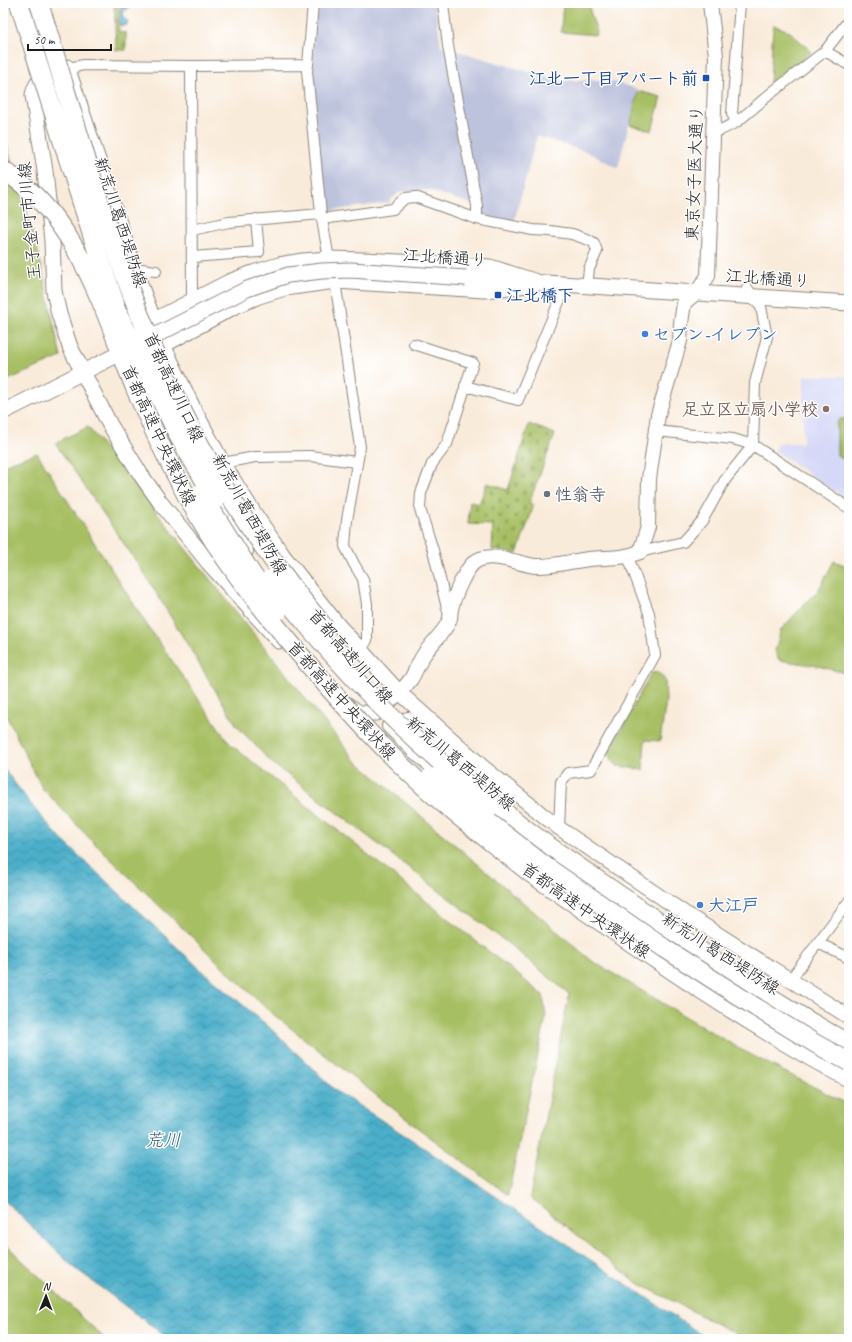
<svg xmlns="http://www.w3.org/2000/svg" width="852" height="1342" viewBox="0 0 852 1342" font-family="Caveat,'Klee One',sans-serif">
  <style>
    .built { fill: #d6d8f8 }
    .industrial { fill: #bec3dd }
    .green { fill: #a7bf64; stroke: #626e40 }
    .cemetery { fill: url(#cemetery-stones); stroke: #626e40 }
    .water { fill: url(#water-waves); stroke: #346673 }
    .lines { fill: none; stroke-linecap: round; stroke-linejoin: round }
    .street-casing { stroke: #8a847b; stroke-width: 12 }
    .secondary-casing { stroke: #8a847b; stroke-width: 16 }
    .primary-casing { stroke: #8a847b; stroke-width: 17 }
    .highway-casing { stroke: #8a847b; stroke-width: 20 }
    .street { stroke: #fff; stroke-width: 10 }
    .secondary { stroke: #fff; stroke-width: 14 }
    .primary { stroke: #fff; stroke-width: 15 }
    .highway { stroke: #fff; stroke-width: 18 }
    .primary-bridge-casing { stroke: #8a847b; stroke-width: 17; stroke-linecap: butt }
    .highway-bridge-casing { stroke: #8a847b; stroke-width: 20; stroke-linecap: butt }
    .primary-bridge { stroke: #fff; stroke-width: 15 }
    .highway-bridge { stroke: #fff; stroke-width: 18 }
    .transit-dot { fill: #1a4fb4; stroke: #fff; stroke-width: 1.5 }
    .shop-dot { fill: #3f7fe0; stroke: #fff; stroke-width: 1.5 }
    .education-dot { fill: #8d6e63; stroke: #fff; stroke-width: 1.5 }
    .worship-dot { fill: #6b7280; stroke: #fff; stroke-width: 1.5 }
    .labels { text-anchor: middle; stroke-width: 3; stroke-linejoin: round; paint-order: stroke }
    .transit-label { font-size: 17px; font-weight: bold; fill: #164399; stroke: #fff; text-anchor: end }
    .street-label { font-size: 17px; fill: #1c1c1c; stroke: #fff }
    .shop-label { font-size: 17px; font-weight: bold; fill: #366cbe; stroke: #fff; text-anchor: start }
    .education-label { font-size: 17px; font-weight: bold; fill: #785e54; stroke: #fff; text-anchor: end }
    .worship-label { font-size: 17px; font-weight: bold; fill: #5b616d; stroke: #fff; text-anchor: start }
    .water-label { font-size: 18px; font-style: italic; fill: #315e6a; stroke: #fff }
  </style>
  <defs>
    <pattern id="cemetery-stones" width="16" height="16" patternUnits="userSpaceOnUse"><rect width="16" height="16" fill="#a7bf64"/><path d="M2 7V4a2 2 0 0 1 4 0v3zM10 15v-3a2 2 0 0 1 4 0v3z" fill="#8fa456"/></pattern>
    <pattern id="water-waves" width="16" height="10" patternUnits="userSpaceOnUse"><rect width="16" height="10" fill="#4bafca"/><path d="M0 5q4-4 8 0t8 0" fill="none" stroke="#3e8ea3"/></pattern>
  </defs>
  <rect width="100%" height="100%" fill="#fff"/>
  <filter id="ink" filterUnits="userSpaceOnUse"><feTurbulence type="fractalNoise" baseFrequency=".025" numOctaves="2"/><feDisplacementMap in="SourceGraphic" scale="8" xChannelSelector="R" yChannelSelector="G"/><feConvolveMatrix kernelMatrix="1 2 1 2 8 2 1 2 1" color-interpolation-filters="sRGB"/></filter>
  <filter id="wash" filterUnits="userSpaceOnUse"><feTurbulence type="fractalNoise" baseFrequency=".012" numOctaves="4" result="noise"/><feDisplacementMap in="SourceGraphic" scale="16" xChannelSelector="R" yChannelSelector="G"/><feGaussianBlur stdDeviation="0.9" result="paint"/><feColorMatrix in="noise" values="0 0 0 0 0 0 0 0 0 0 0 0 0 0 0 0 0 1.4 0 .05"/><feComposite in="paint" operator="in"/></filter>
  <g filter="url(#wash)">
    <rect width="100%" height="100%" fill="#f9ebda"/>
    <!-- built -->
    <path class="built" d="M804 376H849V501L775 451 778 443H803Z"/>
    <!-- industrial -->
    <path class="industrial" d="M316 3H434L441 46 559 81 607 80 638 89 618 168 587 152 537 136 514 222 482 215 480 207 428 190 399 192 388 203 327 211 324 208 317 153 312 71Z"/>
    <!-- green -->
    <path class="green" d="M563 3H590V11L597 32 596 35 561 32Z
      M773 25 789 31 812 52 770 85Z
      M638 91 661 97 652 131 630 125Z
      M3 131 37 247 61 357 3 382Z
      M840 419H849V463L837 455V423Z
      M88 427 355 760 592 961 740 1049 849 1105V1339H746L636 1282 530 1197 569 994 510 945 272 763 237 726 144 573 55 443Z
      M37 453 147 625 230 744 543 995 546 1017 508 1195 418 1128 269 1011 94 843 42 788 3 709V465Z
      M834 561 849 567V674L818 666 779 660 775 651 781 630 808 600 817 593Z
      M658 672 665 680 666 701 660 741 645 740 643 770 617 766 608 754 651 673Z
      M3 1242 104 1338 103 1339H3Z"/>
    <!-- cemetery -->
    <path class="cemetery" d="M114 3H123L118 13 119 32 126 33V50H116Z
      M529 424 555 434 529 503 534 505 517 554 492 550 493 525 468 524 470 501 479 504 487 483 508 490Z"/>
    <!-- water -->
    <path class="water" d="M125 3H139L129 7 124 11 123 18 128 21 127 25 122 26 120 25V12Z
      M3 768 38 813 61 839 199 968 268 1026 336 1091 409 1138 708 1339H169L71 1265 3 1199Z"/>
  </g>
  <g filter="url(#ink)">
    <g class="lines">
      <defs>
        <path id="street" d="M443 3 448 46 477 206V219
          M825 51 849 65
          M308 65 307 71 321 214 329 259
          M191 66 192 302
          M68 68 84 65 191 66 308 65 313 3
          M737 122 732 114 740 3
          M713 131 721 130 737 122 770 94 825 51 849 20
          M322 219 393 209 405 198 415 197 477 219 533 230 550 231 572 234 589 240 594 243 597 251 589 269 587 286
          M192 230 229 222 321 214
          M192 257 259 252 256 219
          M134 268 156 271
          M335 281 360 447 347 520 345 546 354 564 363 579 367 604V640L361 651
          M414 344 473 363 447 444 432 464 421 493 420 509 433 550 447 608 450 615
          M465 386 518 400 566 285
          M656 431 733 439 753 445 849 508
          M223 463 255 457 310 456 356 462
          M640 552 683 542 702 521 725 480 753 445 755 383 767 337 761 307 747 288
          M559 828 561 782 568 773 591 770 655 655 649 613 628 557
          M818 943 849 958
          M790 980 849 901"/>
        <path id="secondary" d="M164 346 193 407 223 463 255 514 283 555 340 627 400 693 483 767 559 828 686 914 849 1017
          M214 490 246 551
          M376 713C388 703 401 693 411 679 416 671 419 661 425 653 431 644 446 630 449 621 451 618 450 613 451 609 454 597 466 565 478 560 493 552 520 564 535 566 553 567 571 561 589 559 607 557 623 559 640 552L648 527 649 479 658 415 680 341 681 323 684 303 697 292 708 276 716 56 710 3
          M389 726 415 752 449 781
          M535 847 618 905"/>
        <path id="primary" d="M67 67 134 268 157 330
          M68 68C50 74 37 75 33 95L45 171 52 241 54 291 59 314 70 347 110 425 141 475 160 502 208 562 279 641
          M466 278 509 281
          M531 282 849 303
          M139 328 229 282 253 273 279 265 303 261 329 259 363 260 490 267 540 283
          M149 353 235 306 259 296 285 288 335 281 485 290 535 284
          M3 412 103 362
          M346 704 359 713H376"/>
        <path id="highway" d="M408 721 443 752 503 798
          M486 796C530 836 581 868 630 902 701 952 773 1002 849 1044
          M529 872C633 944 737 1018 849 1078"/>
      </defs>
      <!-- street casing -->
      <use href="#street" class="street-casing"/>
      <!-- secondary casing -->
      <use href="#secondary" class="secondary-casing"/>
      <!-- primary casing -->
      <use href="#primary" class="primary-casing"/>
      <!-- highway casing -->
      <use href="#highway" class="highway-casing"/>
      <!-- street -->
      <use href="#street" class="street"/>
      <!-- secondary -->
      <use href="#secondary" class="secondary"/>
      <!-- primary -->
      <use href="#primary" class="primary"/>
      <!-- highway -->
      <use href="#highway" class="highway"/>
      <defs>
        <path id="primary-bridge" d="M103 362 247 289 288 275 322 271 351 270 466 278"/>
        <path id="highway-bridge" d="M19 3 97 251 115 303
          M39 3C71 104 98 208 137 308 159 363 184 418 213 468 246 525 284 578 325 628
          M3 170C79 218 103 310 135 388 155 435 177 481 203 524 233 574 270 619 308 664 346 708 384 751 428 790 460 819 495 845 529 872
          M108 293 180 439 216 500
          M201 493 252 574 278 611
          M270 579C325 650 389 720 458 777 471 787 484 796 497 806
          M431 777 548 868 664 948 757 1008 816 1044 849 1062"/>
      </defs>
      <!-- primary-bridge casing -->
      <use href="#primary-bridge" class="primary-bridge-casing"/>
      <!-- highway-bridge casing -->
      <use href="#highway-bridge" class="highway-bridge-casing"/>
      <!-- primary-bridge -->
      <use href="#primary-bridge" class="primary-bridge"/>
      <!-- highway-bridge -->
      <use href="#highway-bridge" class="highway-bridge"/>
    </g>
  </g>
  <!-- markers -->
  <g class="transit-dot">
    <rect x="702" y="74" width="8" height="8" rx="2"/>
    <rect x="494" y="291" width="8" height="8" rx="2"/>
  </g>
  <g class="shop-dot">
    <circle cx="645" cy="334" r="4"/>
    <circle cx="700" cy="905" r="4"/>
  </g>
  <circle class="education-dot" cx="826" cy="409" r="4"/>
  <circle class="worship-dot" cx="547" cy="494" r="4"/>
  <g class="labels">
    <!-- transit labels -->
    <g class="transit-label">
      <text x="698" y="84">江北一丁目アパート前</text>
      <text x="506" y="301" text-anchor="start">江北橋下</text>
    </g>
    <!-- street labels -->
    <g class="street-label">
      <text transform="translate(694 173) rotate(-88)" y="6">東京女子医大通り</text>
      <text transform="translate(29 221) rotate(-95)" y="6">王子金町市川線</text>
      <text transform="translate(121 222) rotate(72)" y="6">新荒川葛西堤防線</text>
      <text transform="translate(445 257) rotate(4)" y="6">江北橋通り</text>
      <text transform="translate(768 278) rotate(4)" y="6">江北橋通り</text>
      <text transform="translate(174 387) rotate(65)" y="6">首都高速川口線</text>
      <text transform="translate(159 435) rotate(65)" y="6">首都高速中央環状線</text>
      <text transform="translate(250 514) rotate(61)" y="6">新荒川葛西堤防線</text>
      <text transform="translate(351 656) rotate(49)" y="6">首都高速川口線</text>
      <text transform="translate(342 700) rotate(48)" y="6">首都高速中央環状線</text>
      <text transform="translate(461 763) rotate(40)" y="6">新荒川葛西堤防線</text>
      <text transform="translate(586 910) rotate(35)" y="6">首都高速中央環状線</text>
      <text transform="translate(721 953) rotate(33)" y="6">新荒川葛西堤防線</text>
    </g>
    <!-- shop labels -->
    <g class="shop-label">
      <text x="653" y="340">セブン-イレブン</text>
      <text x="708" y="911">大江戸</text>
    </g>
    <!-- education labels -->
    <g class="education-label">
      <text x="818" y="415">足立区立扇小学校</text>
    </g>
    <!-- worship labels -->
    <g class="worship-label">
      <text x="555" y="500">性翁寺</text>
    </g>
    <!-- water labels -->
    <g class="water-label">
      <text x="163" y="1146">荒川</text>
    </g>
  </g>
  <!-- margin -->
  <rect width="852" height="1342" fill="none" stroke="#fff" stroke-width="16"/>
  <!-- north arrow -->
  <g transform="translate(46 1296) rotate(1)" stroke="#ffffff" stroke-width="3" paint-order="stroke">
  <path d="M0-3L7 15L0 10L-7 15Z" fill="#1c1c1c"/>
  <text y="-6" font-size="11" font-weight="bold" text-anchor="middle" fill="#1c1c1c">N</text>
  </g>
  <!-- scale -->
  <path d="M28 44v6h83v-6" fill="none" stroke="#1c1c1c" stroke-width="2"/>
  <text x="34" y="44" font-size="12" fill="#1c1c1c" stroke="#ffffff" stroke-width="3" paint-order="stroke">50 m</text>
</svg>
